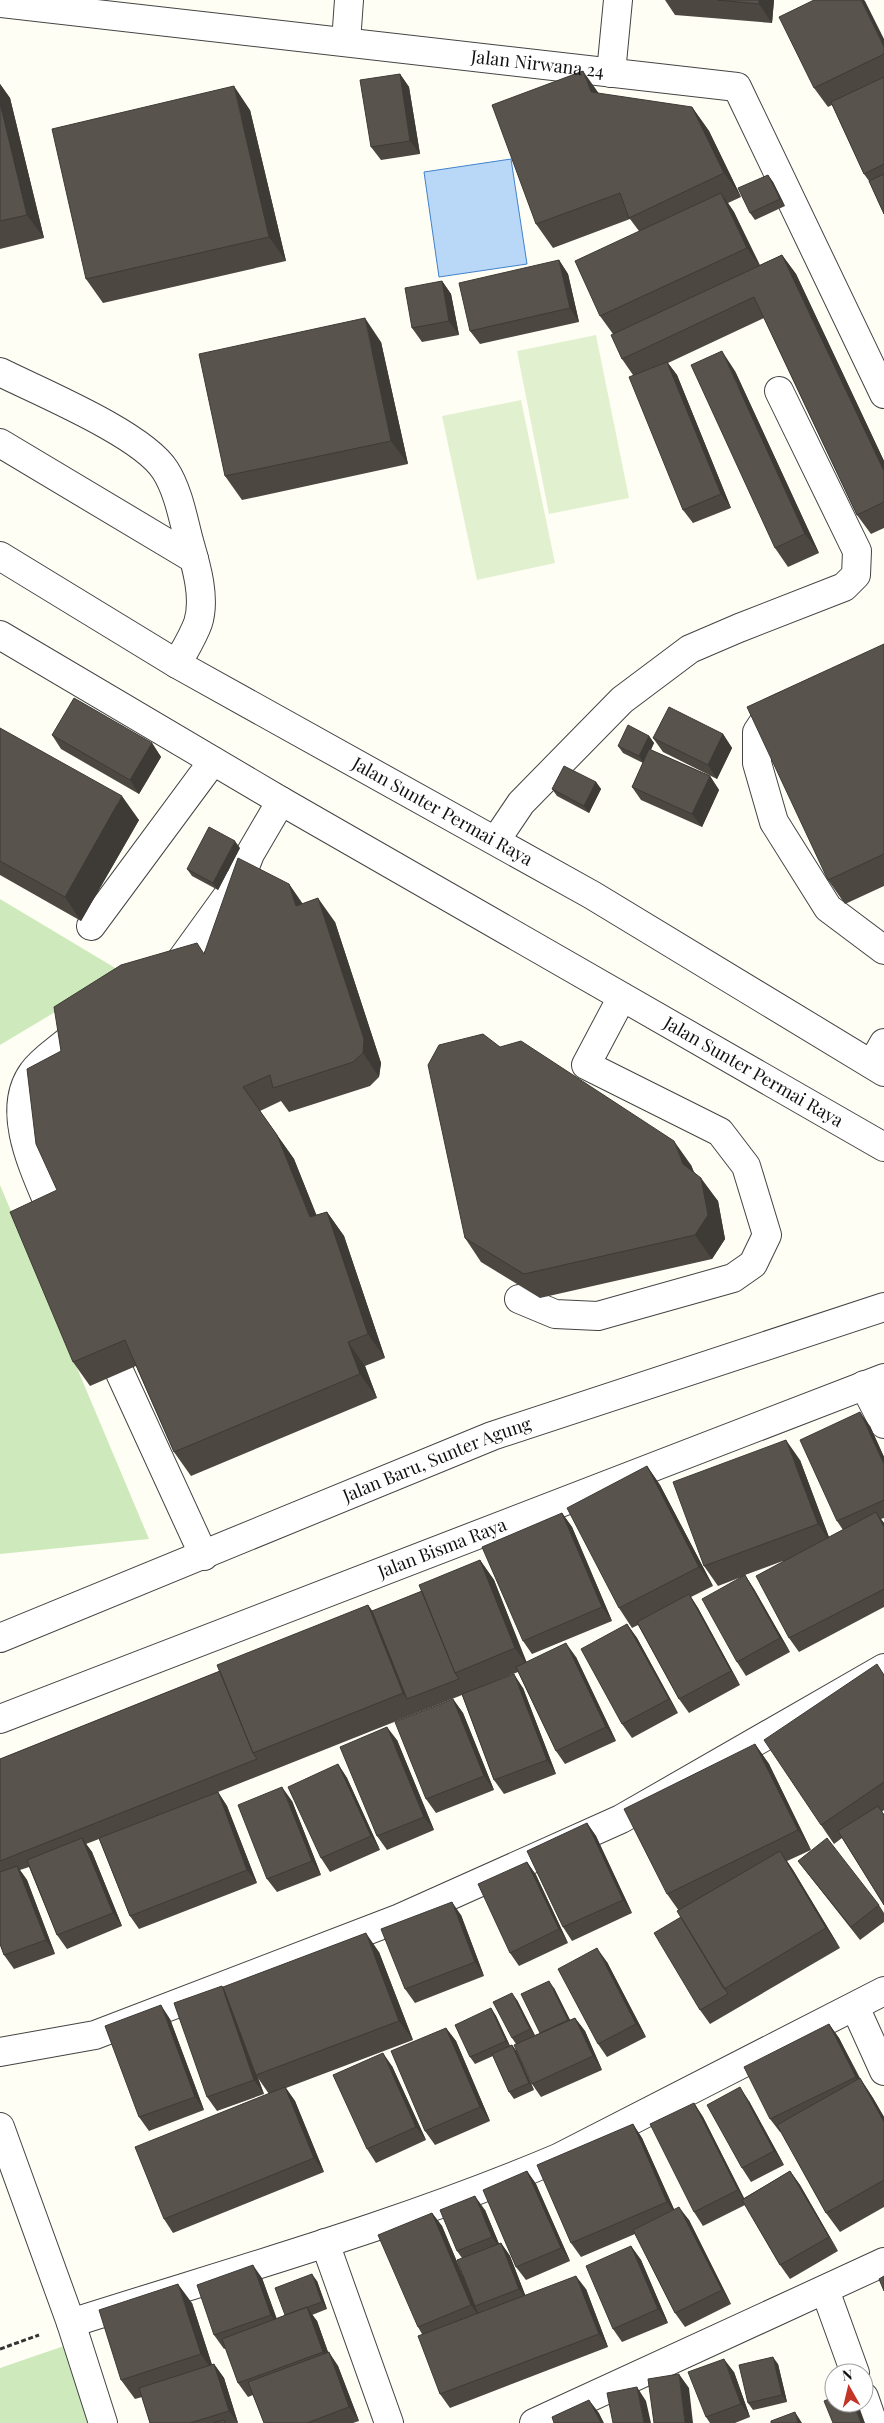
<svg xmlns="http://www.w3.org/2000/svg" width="884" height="2423" viewBox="0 0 884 2423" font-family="'Playfair Display',serif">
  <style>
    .green { fill: #ceeabd }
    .pitch { fill: #e1f1cf }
    .water { fill: #b9d7f6; stroke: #4082ce }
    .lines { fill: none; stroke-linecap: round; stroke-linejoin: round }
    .minor-casing { stroke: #444; stroke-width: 30 }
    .path { stroke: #333; stroke-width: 3; stroke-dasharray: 5 2.5; stroke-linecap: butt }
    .minor { stroke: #fff; stroke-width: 28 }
    .wall { fill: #4d4742 }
    .shaded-wall { fill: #3e3a36 }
    .building { fill: #59534d; stroke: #3e3a36 }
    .labels { text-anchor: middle; stroke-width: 5; stroke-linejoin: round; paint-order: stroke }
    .street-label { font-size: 18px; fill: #111; stroke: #fff }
  </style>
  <rect width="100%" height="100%" fill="#fffef4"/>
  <!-- green -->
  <path class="green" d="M0 899 122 972 0 1045Z
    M0 1185 149 1539 0 1554Z
    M64 2346 90 2423H0V2368Z"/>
  <!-- pitch -->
  <path class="pitch" d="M596 335 629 498 549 514 517 351Z
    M521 400 555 563 477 580 442 416Z"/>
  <!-- water -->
  <path class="water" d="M511 159 527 264 439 277 424 172Z"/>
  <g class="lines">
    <defs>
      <g id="minor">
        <path id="s1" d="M0 3 737 87 884 394"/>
        <path d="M346 42 349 0"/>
        <path d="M611 73 618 0"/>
        <path d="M0 372C40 392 142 434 165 470 178 490 183 518 189 541 196 565 206 598 198 623 193 637 184 651 177 664"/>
        <path d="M0 443 194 559"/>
        <path id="s2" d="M0 556 177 664 592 895 884 1072"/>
        <path id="s3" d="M0 635 281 801 884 1147"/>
        <path d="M785 706 769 714 757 732V763L774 822 828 908 884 950"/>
        <path d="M496 840 521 803 622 700 690 649 739 628 844 587 856 575 857 551 779 391"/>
        <path d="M91 926 213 761"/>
        <path d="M171 974 241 877 250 854 281 801"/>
        <path d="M872 1064 884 1043"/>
        <path d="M56 1222C40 1180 2 1114 33 1072 42 1059 59 1049 71 1038"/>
        <path d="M519 1299 555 1314 598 1316 733 1278 753 1264 767 1235 746 1166 720 1132 586 1065 622 997"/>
        <path d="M120 1373 204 1556"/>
        <path d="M864 1385 884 1424"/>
        <path id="s4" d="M0 1638 492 1436 884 1307"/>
        <path id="s5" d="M0 1719 884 1378"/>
        <path d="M855 2007 884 2071"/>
        <path d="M0 2052 95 2035 400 1918 621 1819 884 1668"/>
        <path d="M0 2127 71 2323 103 2423"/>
        <path d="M325 2243 389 2423"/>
        <path d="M825 2290 855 2373"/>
        <path d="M71 2323C234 2271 400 2225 558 2158L884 1991"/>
        <path d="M864 2397 873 2423"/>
        <path d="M534 2423 884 2262"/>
      </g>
    </defs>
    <!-- minor casing -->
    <use href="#minor" class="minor-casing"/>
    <!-- path -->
    <path class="path" d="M0 2349 39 2335"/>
    <!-- minor -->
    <use href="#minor" class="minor"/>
  </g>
  <!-- wall -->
  <path class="wall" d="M665 0H774L772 23 675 15Z
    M884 39V214L869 181 864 174 832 105 828 107 814 88Z
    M400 74 409 87 420 154 381 160 371 147Z
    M0 84 10 98 44 238 0 249Z
    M692 107 709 131 741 197 728 203 734 212 760 265 782 255 796 274 884 461V528L871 534 857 515 764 318 668 363 677 375 731 508 693 523 683 510 633 375 622 359 613 334 600 316 639 231 630 219 553 248 536 224Z
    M250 110 286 261 103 303 86 279Z
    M768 175 773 182 785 206 755 220 750 213Z
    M559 260 568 274 579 322 480 344 470 331Z
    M442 281 451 294 459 335 422 342 412 328Z
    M381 342 408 464 242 500 225 476Z
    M735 371 819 553 788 567 775 548Z
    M884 644V886L845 904 828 880Z
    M0 728 139 820 81 921 0 875Z
    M723 734 732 748 717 779 663 752 653 738Z
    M52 735 152 743 161 757 139 794 61 749Z
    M649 736 654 743 651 750 710 776 719 790 702 827 641 800 632 787 643 763 623 753 618 746Z
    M596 782 601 789 589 813 557 796 552 789Z
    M240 848 218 890 192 876 187 869Z
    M289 884 303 904 335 922 381 1063 379 1077 370 1086 289 1112 281 1101 260 1111 294 1159 316 1215 327 1212 344 1236 385 1358 365 1366 377 1398 191 1476 174 1452 136 1366 90 1386 73 1362 57 1190 61 1051 204 954Z
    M500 1047 691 1165 694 1172 718 1201 725 1239 712 1259 540 1298 481 1262 465 1238Z
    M870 1426 884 1457V1518L881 1519 884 1523V1607L799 1652 789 1638 783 1561 745 1575 754 1589 790 1652 746 1676 737 1662 744 1576 718 1586 704 1566 800 1460 829 1537 843 1530 837 1521Z
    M647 1466 660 1485 713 1586 691 1597 698 1608 740 1685 689 1713 679 1699 638 1625 632 1628 619 1608Z
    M562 1513 572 1527 612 1621 532 1654 523 1641Z
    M480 1560 494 1580 526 1662 576 1657 616 1741 565 1764 556 1751 518 1672 491 1683 523 1688 556 1774 504 1794 494 1780 462 1695 218 1792 227 1806 257 1883 139 1929 130 1916 99 1839 86 1844 92 1852 122 1926 67 1949 57 1935 29 1867 20 1870 27 1880 55 1954 14 1969 4 1955 0 1944V1759L220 1671 368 1605 372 1611 422 1591Z
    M627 1624 637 1638 678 1713 632 1738 622 1724Z
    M884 1674V1810L882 1812 884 1814V1905L842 1838 834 1844 821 1825Z
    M453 1699 463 1713 494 1790 436 1813 426 1799Z
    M397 1740 434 1830 387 1850 377 1836Z
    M755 1744 769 1764 811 1850 787 1861 793 1870 840 1948 710 2024 700 2010 681 1917 679 1911 667 1894Z
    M338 1764 347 1778 380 1850 330 1872 321 1858Z
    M292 1801 321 1875 277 1892 267 1879Z
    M587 1823 596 1836 632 1913 572 1941 563 1927Z
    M798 1861 879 1905 884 1913V1922L860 1940 808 1874Z
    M527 1862 536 1875 568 1943 519 1966 510 1953Z
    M461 1915 484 1976 415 2003 405 1989Z
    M379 1952 413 2040 286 2088 295 2101 324 2172 173 2233 164 2219 269 2094 258 2078 264 2094 217 2111 207 2097 224 1990Z
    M607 1962 646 2037 607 2057 598 2044Z
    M554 1988 570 2020 575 2018 585 2031 602 2070 541 2097 532 2084 516 2044 512 2038 517 2000 535 2035 540 2033Z
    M491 2008 496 2016 510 2046 512 2045 517 2052 534 2090 514 2099 509 2092 493 2056 475 2064 470 2057Z
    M170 2019 204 2110 149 2131 139 2117Z
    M829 2024 839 2038 860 2078 873 2098 884 2117V2207L840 2232 826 2213 781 2132H780L770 2119Z
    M446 2028 456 2041 490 2121 435 2145 425 2131Z
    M392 2066 426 2140 376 2163 367 2149Z
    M749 2101 784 2165 751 2182 742 2168Z
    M694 2103 703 2117 744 2198 790 2171 800 2185 838 2251 790 2279 780 2265 745 2205 703 2226 694 2212Z
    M633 2124 642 2138 674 2209 689 2220 731 2304 685 2327 675 2313 635 2234 581 2257 571 2243Z
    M527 2171 536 2184 570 2261 526 2280 516 2267Z
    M485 2210 499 2244 501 2243 510 2256 525 2295 586 2289 608 2347 450 2408 440 2394 422 2334 418 2327 432 2213 442 2226 463 2276 462 2258 457 2251Z
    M631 2246 641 2260 668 2323 622 2342 613 2329Z
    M262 2278 277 2319 285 2315 317 2281 327 2309 312 2315 317 2321 328 2352 338 2366 359 2421 353 2423H264L253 2395 248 2397 238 2383 226 2348 224 2349 214 2335Z
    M192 2303 212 2365 214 2364 224 2378 238 2423H150L142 2397 135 2399 121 2380Z
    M778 2364 787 2402 753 2410 748 2403Z
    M734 2372 750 2417 735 2423H710L706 2417Z"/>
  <!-- shaded-wall -->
  <path class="shaded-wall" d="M759 0H774L772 23 759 4Z
    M861 0H864L865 1 884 39V47Z
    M583 71 600 95 591 92Z
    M400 74 409 87 420 154 410 141Z
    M0 84 10 98 44 238 27 215 0 103Z
    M234 86 250 110 286 261 269 237Z
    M692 107 709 131 741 197 724 173Z
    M768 175 773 182 785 206 780 199Z
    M721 193 734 212 760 267 747 248Z
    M782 255 796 274 884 461V471Z
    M559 260 568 274 579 322 570 308Z
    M442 281 451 294 459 335 449 321Z
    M365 318 381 342 408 464 391 441Z
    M722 351 735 371 819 553 805 534Z
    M667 362 677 375 731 508 721 494Z
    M723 734 732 748 717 779 708 765Z
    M649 736 654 743 644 763 639 756Z
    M152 743 161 757 139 794 130 780Z
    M710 776 719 790 702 827 692 814Z
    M596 782 601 789 589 813 584 806Z
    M122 796 139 820 81 921 65 897Z
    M235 841 240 848 218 890 213 883Z
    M289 884 305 908 296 906Z
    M318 898 335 922 381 1063 379 1077 363 1053Z
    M277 1135 294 1159 327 1241 310 1217Z
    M674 1141 691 1165 700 1188 683 1164Z
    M701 1178 718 1201 725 1239 712 1259 695 1235Z
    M327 1212 344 1236 385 1358 368 1334Z
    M348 1342 365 1366 377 1398 360 1374Z
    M860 1412 870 1426 884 1457V1464Z
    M786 1440 800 1460 831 1543 818 1524Z
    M647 1466 660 1485 713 1586 699 1567Z
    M876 1512 884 1523V1527Z
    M562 1513 572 1527 612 1621 602 1607Z
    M480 1560 494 1580 529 1668 515 1648Z
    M745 1575 754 1589 790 1652 780 1638Z
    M689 1594 698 1608 740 1685 731 1671Z
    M368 1605 382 1624 407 1699 403 1693Z
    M627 1624 637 1638 678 1713 669 1699Z
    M566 1643 576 1657 616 1741 606 1727Z
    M514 1674 523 1688 556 1774 547 1760Z
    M453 1699 463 1713 494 1790 484 1776Z
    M387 1727 397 1740 434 1830 424 1817Z
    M755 1744 769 1764 811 1850 798 1830Z
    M338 1764 347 1778 380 1850 371 1836Z
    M282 1787 292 1801 321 1875 312 1861Z
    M218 1792 227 1806 257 1883 247 1870Z
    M587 1823 596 1836 632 1913 623 1900Z
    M82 1838 92 1852 122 1926 113 1913Z
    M780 1851 793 1870 840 1948 826 1928Z
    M527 1862 536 1875 568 1943 559 1929Z
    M17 1866 27 1880 55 1954 46 1940Z
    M452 1902 461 1915 484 1976 475 1962Z
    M366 1933 379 1952 413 2040 399 2021Z
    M597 1948 607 1962 646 2037 636 2024Z
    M549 1981 554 1988 575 2030 570 2023Z
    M222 1986 231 2000 256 2075 258 2078 264 2094 254 2080Z
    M512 1993 517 2000 535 2036 530 2029Z
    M161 2005 170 2019 204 2110 195 2097Z
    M491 2008 496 2016 511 2048 506 2041Z
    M575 2018 585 2031 602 2070 593 2056Z
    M829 2024 839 2038 865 2090 856 2077Z
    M446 2028 456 2041 490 2121 480 2107Z
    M512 2045 517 2052 534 2090 529 2083Z
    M383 2053 392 2066 426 2140 416 2127Z
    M860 2078 873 2098 884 2117V2122Z
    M285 2087 295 2101 324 2172 314 2158Z
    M740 2087 749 2101 784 2165 774 2151Z
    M694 2103 703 2117 747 2204 738 2190Z
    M633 2124 642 2138 677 2216 667 2202Z
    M527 2171 536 2184 570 2261 561 2248Z
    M790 2171 800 2185 838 2251 829 2237Z
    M475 2196 485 2210 502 2251 492 2237Z
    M679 2207 689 2220 731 2304 722 2290Z
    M432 2213 442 2226 475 2305V2306L481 2319 471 2305Z
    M501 2243 510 2256 528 2302 519 2289Z
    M631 2246 641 2260 668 2323 658 2309Z
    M253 2265 262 2278 280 2329 271 2315Z
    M312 2274 317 2281 327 2309 322 2302Z
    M576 2276 586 2289 608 2347 599 2334Z
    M178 2284 192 2303 215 2374 201 2354Z
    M307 2307 317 2321 333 2366 323 2352Z
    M329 2352 338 2366 359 2421 349 2407Z
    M773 2357 778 2364 787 2402 782 2395Z
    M724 2359 734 2372 750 2417 741 2404Z
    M214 2364 224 2378 238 2423 229 2411Z
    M679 2374 689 2388 693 2423H685Z
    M637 2387 646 2401 651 2423H644Z
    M589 2400 599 2413 604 2423H601Z
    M853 2403H857L858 2404 865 2423H861Z
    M795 2412 802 2423H798Z"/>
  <!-- building -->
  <path class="building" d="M717 0H759V4Z
    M814 0H861L884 47V54L814 88 779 17Z
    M583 71 591 92 692 107 724 173 629 218 620 193 536 224 492 105Z
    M400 74 410 141 371 147 360 80Z
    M884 77V164L864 174 831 102Z
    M234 86 269 237 86 279 52 129Z
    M0 103 27 215 0 221Z
    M884 174V214L869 181Z
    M768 175 780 199 750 213 738 188Z
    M721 193 747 248 600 316 575 261Z
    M782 255 884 471V502L857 515 754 297 622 359 611 335Z
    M559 260 570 308 470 331 459 283Z
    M442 281 449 321 412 328 405 288Z
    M365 318 391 441 225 476 199 354Z
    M722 351 805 534 775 548 691 365Z
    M667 362 721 494 683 510 629 377Z
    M884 644V854L828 880 747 707Z
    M74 698 152 743 130 780 52 735Z
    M669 707 723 734 708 765 653 738Z
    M628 725 649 736 639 756 618 746Z
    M0 728 122 796 65 897 0 861Z
    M649 749 710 776 692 814 632 787Z
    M564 766 596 782 584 806 552 789Z
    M209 827 235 841 213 883 187 869Z
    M238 858 289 884 296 906 318 898 364 1039 363 1053 353 1062 273 1088 270 1075 243 1087 277 1135 310 1217 327 1212 368 1334 348 1342 360 1374 174 1452 125 1340 73 1362 10 1212 57 1190 36 1144 27 1069 61 1051 54 1007 121 965 197 943 204 954Z
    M483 1034 500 1047 521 1041 674 1141 683 1164 701 1178 708 1215 695 1235 524 1274 465 1238 428 1065 439 1045Z
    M860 1412 884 1464V1500L837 1521 800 1440Z
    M786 1440 818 1524 704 1566 673 1482Z
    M647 1466 699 1567 619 1608 567 1508Z
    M876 1512 884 1527V1589L789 1638 756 1576Z
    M562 1513 602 1607 523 1641 482 1547Z
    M480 1560 515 1648 455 1673 419 1585Z
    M745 1575 780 1638 737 1662 702 1599Z
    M422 1591 455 1673 459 1679 407 1699 372 1611Z
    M689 1594 731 1671 679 1699 637 1622Z
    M368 1605 403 1693 253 1753 217 1665Z
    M627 1624 669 1699 622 1724 581 1649Z
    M566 1643 606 1727 556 1751 516 1667Z
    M877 1664 884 1675V1782L821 1825 764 1740Z
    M220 1671 253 1753 257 1759 0 1861V1759Z
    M514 1674 547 1760 494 1780 462 1694Z
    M453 1699 484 1776 426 1799 395 1722Z
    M387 1727 424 1817 377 1836 340 1747Z
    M755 1744 798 1830 667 1894 624 1809Z
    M338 1764 371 1836 321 1858 288 1787Z
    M282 1787 312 1861 267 1879 238 1805Z
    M218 1792 247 1870 130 1916 99 1838Z
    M878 1806 884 1815V1905L838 1831Z
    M587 1823 623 1900 563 1927 527 1851Z
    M82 1838 113 1913 57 1935 27 1860Z
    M827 1838 879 1905 851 1927 798 1861Z
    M780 1851 826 1928 724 1989 677 1911Z
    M527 1862 559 1929 510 1953 478 1884Z
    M17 1866 46 1940 4 1955 0 1944V1872Z
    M452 1902 475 1962 405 1989 381 1929Z
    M681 1917 728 1994 700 2010 654 1933Z
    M366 1933 399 2021 256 2075 223 1987Z
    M597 1948 636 2024 598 2044 558 1969Z
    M549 1981 568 2020 540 2033 521 1994Z
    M222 1986 254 2080 207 2097 174 2003Z
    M512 1993 530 2029 512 2038 493 2002Z
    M161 2005 195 2097 139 2117 105 2026Z
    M491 2008 506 2041 470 2057 455 2025Z
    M575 2018 593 2056 532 2084 514 2045Z
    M829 2024 856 2077 770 2119 744 2067Z
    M446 2028 480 2107 425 2131 391 2051Z
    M512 2045 529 2083 509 2092 492 2054Z
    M383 2053 416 2127 367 2149 333 2075Z
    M860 2078 884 2122V2180L826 2213 777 2125Z
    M285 2087 314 2158 164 2219 135 2147Z
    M740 2087 774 2151 742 2168 707 2105Z
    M694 2103 738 2190 694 2212 650 2124Z
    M633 2124 667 2202 571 2243 537 2165Z
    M527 2171 561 2248 516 2267 483 2190Z
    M790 2171 829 2237 780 2265 742 2200Z
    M475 2196 492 2237 457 2251 440 2210Z
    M679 2207 722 2290 675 2313 633 2230Z
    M432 2213 471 2305 418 2327 378 2235Z
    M501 2243 519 2289 475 2306 457 2260Z
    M631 2246 658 2309 613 2329 586 2266Z
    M253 2265 271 2315 214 2335 197 2285Z
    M312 2274 322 2302 285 2315 275 2288Z
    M576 2276 599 2334 440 2394 418 2336Z
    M884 2276V2291L879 2279Z
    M178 2284 201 2354 121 2380 99 2310Z
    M307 2307 323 2352 238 2383 222 2339Z
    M329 2352 349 2407 307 2423H264L248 2382Z
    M773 2357 782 2395 748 2403 739 2365Z
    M724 2359 741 2404 706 2417 688 2372Z
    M214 2364 229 2411 190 2423H150L139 2388Z
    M679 2374 685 2423H654L648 2379Z
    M637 2387 644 2423H613L607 2393Z
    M834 2397V2403H853L861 2423H833L824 2401Z
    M589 2400 601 2423H554L552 2417Z
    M795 2412 798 2423H771V2421Z
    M224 2420 225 2423H213Z"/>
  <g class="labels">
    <!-- street labels -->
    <g class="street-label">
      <text dy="6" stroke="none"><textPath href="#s1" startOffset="541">Jalan Nirwana 24</textPath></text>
      <text dy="6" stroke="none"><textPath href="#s2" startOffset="511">Jalan Sunter Permai Raya</textPath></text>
      <text dy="6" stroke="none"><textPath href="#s3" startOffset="871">Jalan Sunter Permai Raya</textPath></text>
      <text dy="6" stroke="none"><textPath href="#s4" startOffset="472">Jalan Baru, Sunter Agung</textPath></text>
      <text dy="6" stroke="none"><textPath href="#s5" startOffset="474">Jalan Bisma Raya</textPath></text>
    </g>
  </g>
  <!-- north arrow -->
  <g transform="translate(849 2388) rotate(352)"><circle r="24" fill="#ffffff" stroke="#a0a0a0"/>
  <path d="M0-4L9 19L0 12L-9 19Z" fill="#c23527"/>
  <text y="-8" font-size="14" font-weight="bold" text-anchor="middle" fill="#111111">N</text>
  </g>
</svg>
